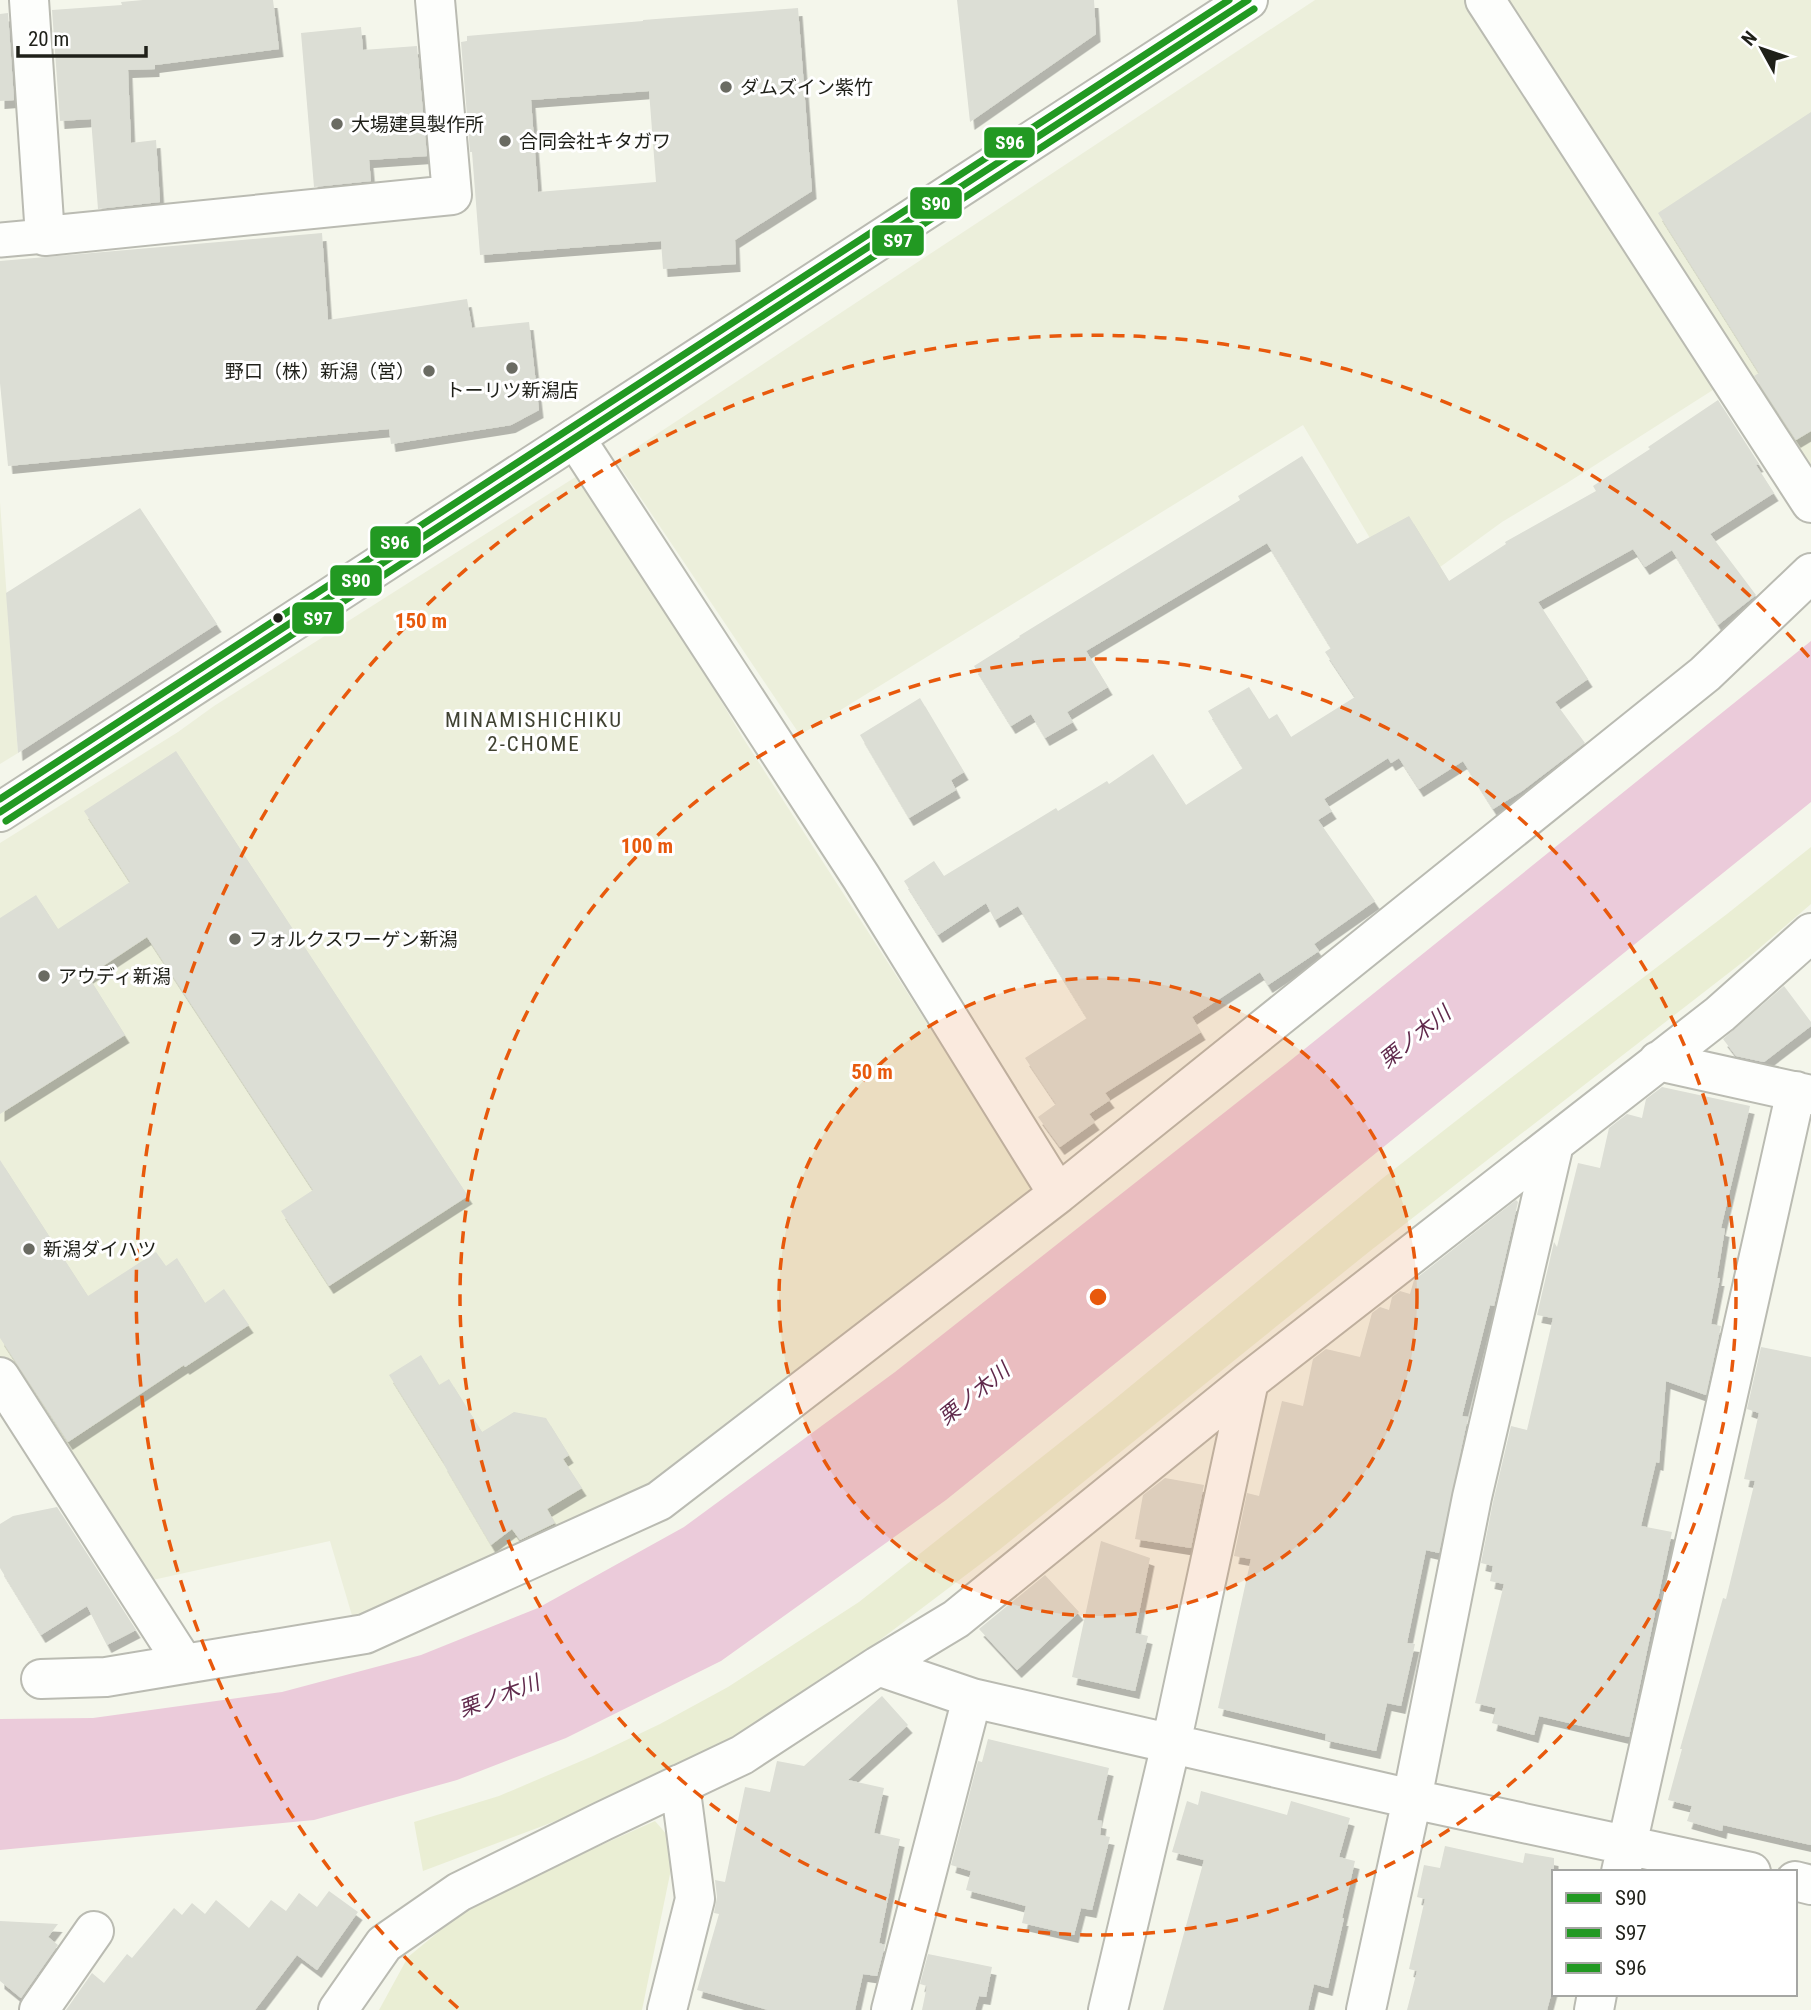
<svg xmlns="http://www.w3.org/2000/svg" width="1811" height="2010" viewBox="0 0 1811 2010" font-family="'Roboto Condensed','Noto Sans JP',sans-serif">
  <style>
    .built { fill: #ecefdb }
    .green { fill: #eaeed4 }
    .water { fill: #ebcbda }
    .building { fill: #dcded5; fill-rule: evenodd; filter: url(#shadow) }
    .lines { fill: none; stroke-linecap: round; stroke-linejoin: round }
    .pedestrian-casing { stroke: #babbb2; stroke-width: 37 }
    .minor-casing { stroke: #babbb2; stroke-width: 42 }
    .primary-casing { stroke: #babbb2; stroke-width: 42 }
    .pedestrian { stroke: #fdfefc; stroke-width: 33 }
    .minor { stroke: #fdfefc; stroke-width: 38 }
    .primary { stroke: #fdfefc; stroke-width: 38 }
    .bus-1-casing { stroke: #fff; stroke-width: 12 }
    .bus-2-casing { stroke: #fff; stroke-width: 12 }
    .bus-3-casing { stroke: #fff; stroke-width: 12 }
    .bus-1 { stroke: #292; stroke-width: 7 }
    .bus-2 { stroke: #292; stroke-width: 7 }
    .bus-3 { stroke: #292; stroke-width: 7 }
    .ring { fill: none; stroke: #e8590c; stroke-width: 3.5; stroke-dasharray: 12 9 }
    .poi-dot { fill: #6a6b62; stroke: #fff; stroke-width: 2.5 }
    .bus-dot { fill: #1f2019; stroke: #fff; stroke-width: 2.5 }
    .labels { text-anchor: middle; stroke-width: 6; stroke-linejoin: round; paint-order: stroke }
    .poi-label { font-size: 19px; fill: #1f2019; stroke: #fff; text-anchor: start }
    .neighbourhood-label { font-size: 21px; letter-spacing: 2px; fill: #404232; stroke: #fff }
    .water-label { font-size: 21px; font-style: italic; fill: #612a4c; stroke: #fff }
    .centre { fill: #e8590c; stroke: #fff; stroke-width: 3.5 }
    .ring-label { font-size: 21px; text-anchor: middle; font-weight: bold; fill: #e8590c; stroke: #fff; stroke-width: 6; stroke-linejoin: round; paint-order: stroke }
    .line-badge { stroke: #fff; stroke-width: 2.5 }
    .badge-label { font-size: 19px; text-anchor: middle; font-weight: bold; fill: #fff }
  </style>
  <defs>
    <filter id="shadow"><feDropShadow dx="4.5" dy="8" stdDeviation="0" flood-color="#0004"/></filter>
  </defs>
  <rect width="100%" height="100%" fill="#f4f6eb"/>
  <!-- built -->
  <path class="built" d="M1315 0H1467L1716 388 1567 483 1502 522 1403 594 1303 425 800 735 616 461Z
    M1499 0H1811V474Z
    M585 471 743 738 1036 1192 660 1488 353 1619 330 1541 148 1581 0 1362V843L178 732 214 706Z
    M0 502 18 753 0 764Z"/>
  <!-- green -->
  <path class="green" d="M1811 847V904L1748 958 1370 1251 999 1550 864 1652 756 1728 617 1798 423 1871 414 1822 499 1796 593 1756 660 1724 728 1687 859 1602 1110 1403 1383 1178 1507 1081 1727 914Z
    M655 1821 676 1845 642 2010H379L408 1957 476 1901Z"/>
  <!-- water -->
  <path class="water" d="M1811 641V802L946 1500 721 1661 566 1738 457 1780 314 1820 0 1850V1719L93 1718 282 1692 421 1655 538 1608 684 1527 895 1372 1286 1064Z"/>
  <!-- building -->
  <path class="building" d="M143 0H273L279 49 155 65V69L128 70 131 143 156 140 160 202 98 209 91 119 60 121 52 10 122 5 121 2Z
    M957 0H1094L1096 34 970 122Z
    M798 8 812 191 735 240 736 264 663 269 661 241 480 255 472 152H470L461 42 467 41V36L643 21V20ZM649 91 656 182 538 192 531 100Z
    M8 13 14 100 0 101V14Z
    M361 27 363 50 417 46 427 156 369 160 371 181 314 187 301 33Z
    M1811 112V431L1796 440 1754 376 1759 373 1658 213Z
    M322 233 328 320 467 299 472 328 529 322 539 410 511 425 391 444 389 429 8 466 0 383V261Z
    M1718 400 1759 464 1756 465 1774 493 1710 534 1756 595 1718 625 1672 550 1645 567 1633 549 1538 602 1588 679 1555 702 1585 743 1522 791 1493 809 1463 761 1419 789 1399 758 1391 763 1388 758 1324 799 1332 811 1318 820 1375 901 1314 944 1319 951 1268 985 1260 972 1192 1017 1201 1032 1105 1093 1110 1100 1089 1114 1095 1122 1060 1147 1038 1117 1056 1104 1025 1058 1087 1018 1018 906 995 920 986 903 938 935 904 881 934 861 944 876 1056 808 1058 811 1107 781 1109 784 1153 754 1186 805 1243 768 1208 711 1249 687 1269 719 1277 714 1291 737 1355 697 1325 652 1331 648 1267 543 1086 651 1108 687 1067 712 1073 722 1045 738 1031 714 1011 726 974 666 1020 637 1019 636 1240 500 1238 496 1302 456 1357 544 1409 516 1449 581 1506 544 1505 542 1596 491 1593 486 1650 449 1648 447Z
    M140 508 217 624 18 753 6 593Z
    M920 698 964 772 951 780 956 790 909 818 860 735Z
    M176 751 468 1196 329 1286 281 1211 313 1190 147 937 88 976 125 1035 0 1114V918L36 895 58 929 130 882 84 811Z
    M1784 986 1811 1022V1026L1764 1062 1736 1056 1723 1039Z
    M1662 1087 1750 1106 1721 1228 1725 1229 1717 1278H1720L1711 1324 1721 1326 1706 1395 1666 1381 1659 1463 1656 1462 1641 1526 1672 1532 1629 1737 1539 1716 1534 1735 1492 1723 1496 1708 1475 1703 1504 1584 1490 1581 1493 1566 1481 1563 1493 1502 1511 1426 1527 1430 1553 1318 1537 1315 1554 1242 1557 1247 1578 1163 1600 1168 1609 1128 1627 1114 1642 1118 1646 1099Z
    M0 1160 88 1296 156 1252 166 1266 177 1258 205 1303 224 1289 249 1325 185 1367 184 1365 68 1442 0 1338Z
    M1516 1200 1518 1202 1494 1306 1490 1305 1462 1416 1468 1417 1439 1553 1426 1550 1407 1643 1415 1644 1401 1706 1387 1703 1376 1751 1325 1740 1326 1734 1218 1708 1251 1559 1234 1556 1247 1493 1259 1496 1282 1401 1303 1406 1313 1359 1326 1349 1360 1357 1372 1313 1380 1307 1389 1310 1392 1297 1400 1291 1410 1294 1414 1280Z
    M1761 1347 1811 1357V1845L1723 1825 1722 1831 1687 1821 1692 1806 1668 1800 1682 1749H1680L1723 1598 1726 1599 1755 1481 1744 1479 1759 1413 1747 1409Z
    M421 1355 439 1385 449 1379 482 1432 514 1412 546 1418 569 1455 563 1459 582 1488 547 1509 555 1523 520 1540 512 1529 491 1545 443 1463H444L389 1375Z
    M1165 1478 1204 1485 1191 1548 1135 1539 1143 1495Z
    M57 1507 136 1630 107 1645 87 1606 41 1635 0 1568V1524L13 1516Z
    M1101 1541 1150 1558 1135 1633 1148 1636 1135 1691 1072 1677Z
    M1045 1575 1079 1612 1017 1670 979 1629Z
    M882 1696 908 1725 848 1780 884 1788 874 1833 900 1839 879 1943 885 1945 877 1976 863 1974 855 2010H768L697 1990 719 1914 714 1913 717 1897 715 1880 725 1882 745 1787 770 1792 777 1761 804 1766Z
    M988 1739 1109 1768 1097 1820 1102 1821 1100 1835 1110 1837 1092 1910 1081 1908 1074 1935 1022 1923 1026 1906 966 1890 971 1871 951 1865 978 1761 982 1762Z
    M1201 1791 1287 1815 1291 1801 1350 1818 1339 1857 1355 1861 1342 1918H1344L1328 1988 1314 1984 1308 2010H1163L1204 1860 1172 1852 1187 1801 1198 1805Z
    M1445 1846 1523 1863 1525 1853 1554 1858V1984L1547 2010H1407L1417 1971 1409 1969 1425 1899 1417 1897 1424 1865 1440 1868Z
    M329 1891 358 1912 317 1970 297 1955 255 2010H66L92 1973 104 1983 127 1954 132 1958 174 1908 182 1915 192 1903 205 1914 216 1900 249 1928 271 1900 286 1911 299 1893 317 1907Z
    M0 1921 58 1924 48 1937 58 1945 21 1998 0 1981Z
    M928 1954 992 1967 986 1997 979 1996 975 2010H922L927 1986 920 1984Z"/>
  <g class="lines">
    <defs>
      <path id="pedestrian" d="M0 240 45 236"/>
      <path id="minor" d="M29 0 45 236 452 195 435 0
        M1485 0 1811 503
        M575 438 861 877 1058 1194 1705 674 1811 573
        M1658 1061 1811 1095
        M0 1377 184 1664
        M878 1666 972 1698 1412 1799 1751 1872
        M41 1679 106 1677 365 1634 659 1501 1058 1194
        M1621 1872 1796 1091
        M1795 1881 1811 1885
        M39 2010 94 1931
        M338 2010 384 1944 459 1892 603 1821 742 1755 878 1666 956 1619 1249 1381 1720 1014 1811 933
        M667 2010 695 1899 680 1784
        M891 2010 972 1698
        M1108 2010 1171 1744 1249 1381
        M1366 2010 1412 1799 1472 1497 1554 1144
        M1594 2010 1597 1994"/>
      <path id="primary" d="M0 812 1248 0"/>
    </defs>
    <!-- pedestrian casing -->
    <use href="#pedestrian" class="pedestrian-casing"/>
    <!-- minor casing -->
    <use href="#minor" class="minor-casing"/>
    <!-- primary casing -->
    <use href="#primary" class="primary-casing"/>
    <!-- pedestrian -->
    <use href="#pedestrian" class="pedestrian"/>
    <!-- minor -->
    <use href="#minor" class="minor"/>
    <!-- primary -->
    <use href="#primary" class="primary"/>
    <defs>
      <path id="bus-1" d="M0 812 1248 0"/>
      <path id="bus-2" d="M6 821 1254 9"/>
      <path id="bus-3" d="M0 799 1229 0"/>
    </defs>
    <!-- bus-1 casing -->
    <use href="#bus-1" class="bus-1-casing"/>
    <!-- bus-2 casing -->
    <use href="#bus-2" class="bus-2-casing"/>
    <!-- bus-3 casing -->
    <use href="#bus-3" class="bus-3-casing"/>
    <!-- bus-1 -->
    <use href="#bus-1" class="bus-1"/>
    <!-- bus-2 -->
    <use href="#bus-2" class="bus-2"/>
    <!-- bus-3 -->
    <use href="#bus-3" class="bus-3"/>
  </g>
  <!-- distance rings -->
  <circle cx="1098" cy="1297" r="319" fill="#e8590c" fill-opacity=".12"/>
  <g class="ring">
    <circle cx="1098" cy="1297" r="319"/>
    <circle cx="1098" cy="1297" r="638"/>
    <path d="M458 2008A957 957 0 1 1 1809 657"/>
  </g>
  <!-- markers -->
  <g class="poi-dot">
    <circle cx="726" cy="87" r="7"/>
    <circle cx="337" cy="124" r="7"/>
    <circle cx="505" cy="141" r="7"/>
    <circle cx="512" cy="368" r="7"/>
    <circle cx="429" cy="371" r="7"/>
    <circle cx="235" cy="939" r="7"/>
    <circle cx="44" cy="976" r="7"/>
    <circle cx="29" cy="1249" r="7"/>
  </g>
  <circle class="bus-dot" cx="278" cy="618" r="6"/>
  <g class="labels">
    <!-- poi labels -->
    <g class="poi-label">
      <text x="740" y="94">ダムズイン紫竹</text>
      <text x="351" y="131">大場建具製作所</text>
      <text x="519" y="148">合同会社キタガワ</text>
      <text x="415" y="378" text-anchor="end">野口（株）新潟（営）</text>
      <text x="512" y="397" text-anchor="middle">トーリツ新潟店</text>
      <text x="249" y="946">フォルクスワーゲン新潟</text>
      <text x="58" y="983">アウディ新潟</text>
      <text x="43" y="1256">新潟ダイハツ</text>
    </g>
    <!-- neighbourhood labels -->
    <g class="neighbourhood-label">
      <text x="534" y="727">MINAMISHICHIKU<tspan x="534" dy="24">2-CHOME</tspan></text>
    </g>
    <!-- water labels -->
    <g class="water-label">
      <text transform="translate(1415 1037) rotate(-39)" y="7">栗ノ木川</text>
      <text transform="translate(974 1394) rotate(-39)" y="7">栗ノ木川</text>
      <text transform="translate(499 1696) rotate(-20)" y="7">栗ノ木川</text>
    </g>
  </g>
  <circle cx="1098" cy="1297" r="10" class="centre"/>
  <g class="ring-label">
    <text x="421" y="628">150 m</text>
    <text x="647" y="853">100 m</text>
    <text x="872" y="1079">50 m</text>
  </g>
  <g class="line-badge">
    <rect x="983" y="126" width="53" height="33" rx="7" fill="#292"/>
    <rect x="909" y="186" width="54" height="34" rx="7" fill="#292"/>
    <rect x="871" y="224" width="54" height="33" rx="7" fill="#292"/>
    <rect x="369" y="525" width="53" height="34" rx="7" fill="#292"/>
    <rect x="329" y="564" width="54" height="33" rx="7" fill="#292"/>
    <rect x="291" y="601" width="54" height="34" rx="7" fill="#292"/>
  </g>
  <g class="badge-label">
    <text x="1010" y="149">S96</text>
    <text x="936" y="210">S90</text>
    <text x="898" y="247">S97</text>
    <text x="395" y="549">S96</text>
    <text x="356" y="587">S90</text>
    <text x="318" y="625">S97</text>
  </g>
  <!-- legend -->
  <rect x="1552" y="1870" width="245" height="126" fill="#ffffff" stroke="#a5a6a3" stroke-width="2"/>
  <rect x="1566" y="1893" width="35" height="10" fill="#229922" stroke="#a5a6a3" stroke-width="2"/>
  <text x="1615" y="1905" font-size="21" fill="#1f2019">S90</text>
  <rect x="1566" y="1928" width="35" height="10" fill="#229922" stroke="#a5a6a3" stroke-width="2"/>
  <text x="1615" y="1940" font-size="21" fill="#1f2019">S97</text>
  <rect x="1566" y="1963" width="35" height="10" fill="#229922" stroke="#a5a6a3" stroke-width="2"/>
  <text x="1615" y="1975" font-size="21" fill="#1f2019">S96</text>
  <!-- north arrow -->
  <g transform="translate(1762 49) rotate(310)" stroke="#ffffff" stroke-width="5" paint-order="stroke">
  <path d="M0-5L12 26L0 18L-12 26Z" fill="#1f2019"/>
  <text y="-10" font-size="19" font-weight="bold" text-anchor="middle" fill="#1f2019">N</text>
  </g>
  <!-- scale -->
  <path d="M18 46v10h128v-10" fill="none" stroke="#1f2019" stroke-width="3.5"/>
  <text x="28" y="46" font-size="21" fill="#1f2019" stroke="#ffffff" stroke-width="5" paint-order="stroke">20 m</text>
</svg>
